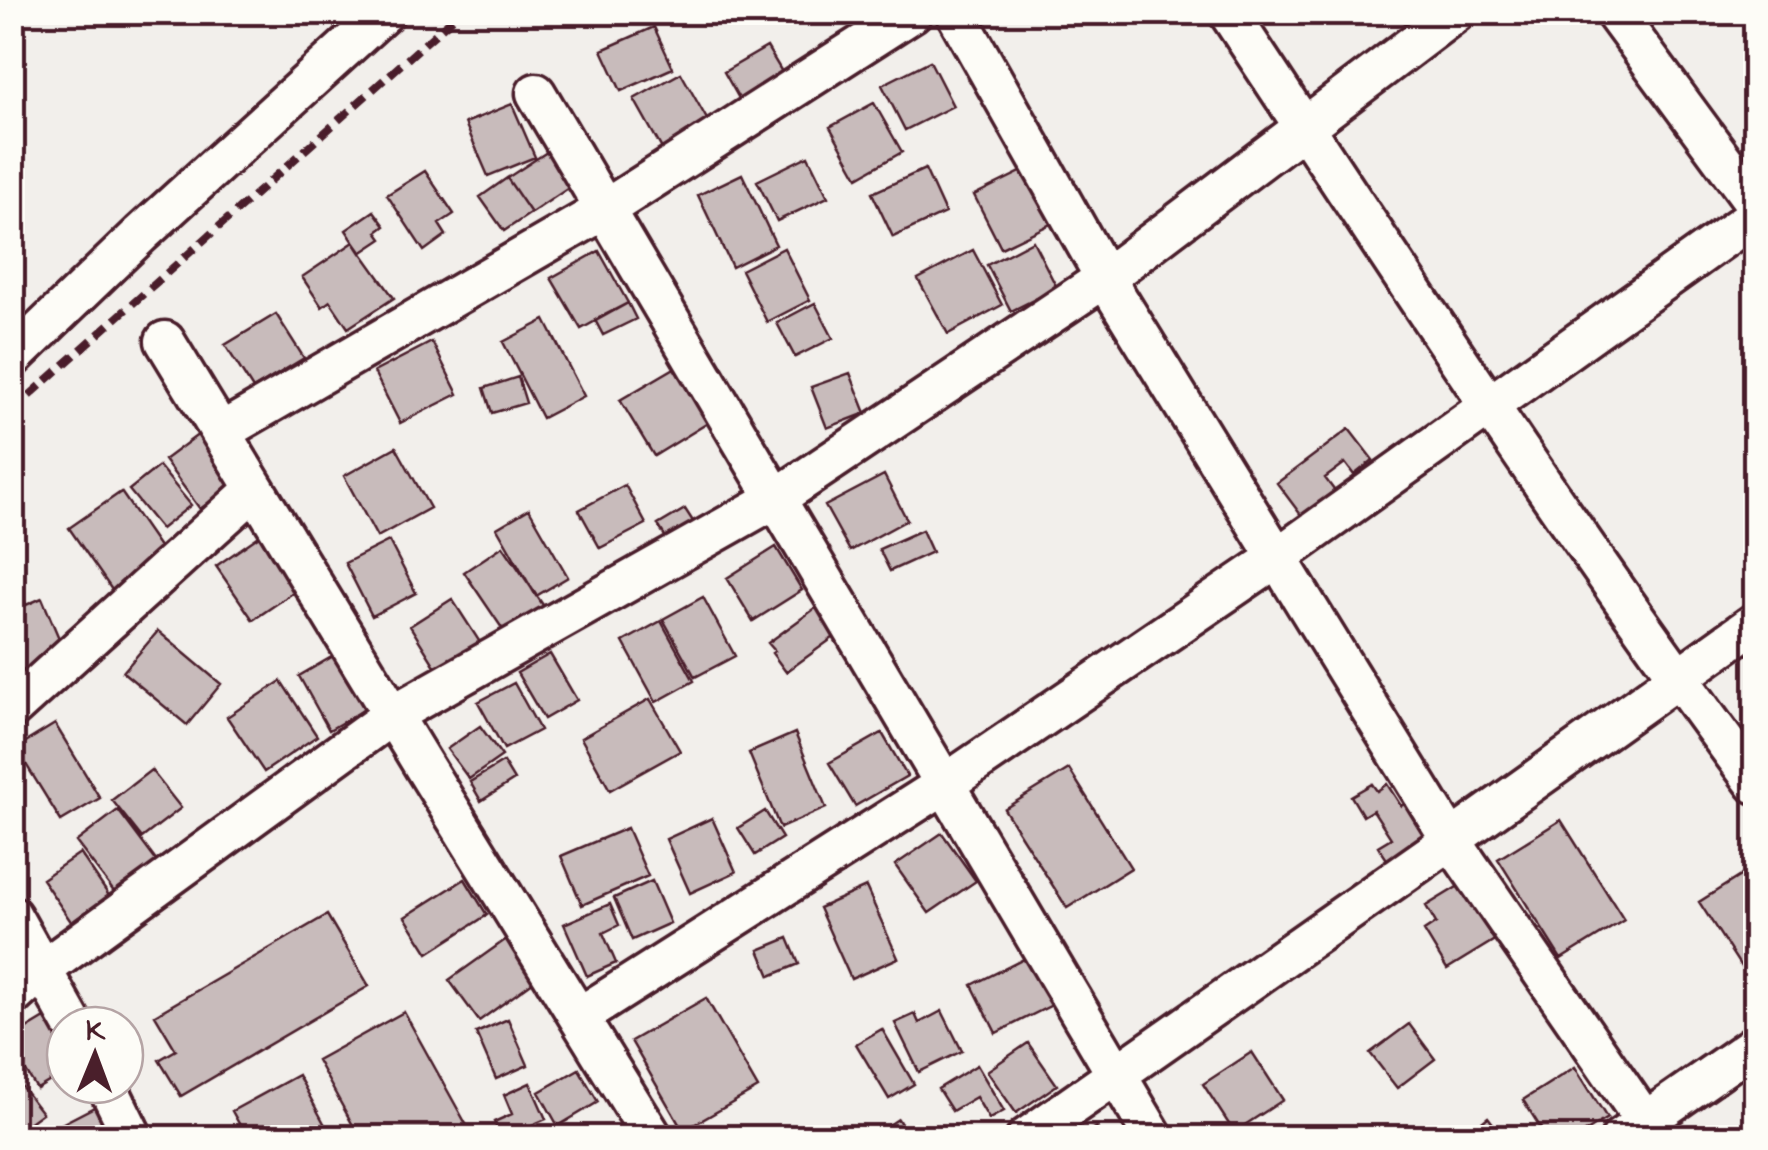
<svg xmlns="http://www.w3.org/2000/svg" width="1768" height="1150" viewBox="0 0 1768 1150" font-family="Mynerve,sans-serif">
  <style>
    .building { fill: #c8bbbb; stroke: #4a1f2b; stroke-width: 2.5 }
    .lines { fill: none; stroke-linecap: round; stroke-linejoin: round }
    .minor-casing { stroke: #4a1f2b; stroke-width: 45 }
    .minor { stroke: #fdfcf7; stroke-width: 38 }
    .rail { stroke: #4a1f2b; stroke-width: 8; stroke-dasharray: 15 8; stroke-linecap: butt }
  </style>
  <rect width="100%" height="100%" fill="#f2efeb"/>
  <filter id="ink" filterUnits="userSpaceOnUse"><feTurbulence type="fractalNoise" baseFrequency=".01" numOctaves="2"/><feDisplacementMap in="SourceGraphic" scale="20" xChannelSelector="R" yChannelSelector="G"/><feConvolveMatrix kernelMatrix="1 2 1 2 8 2 1 2 1" color-interpolation-filters="sRGB"/></filter>
  <g filter="url(#ink)">
    <!-- building -->
    <path class="building" d="M654 27 673 68 621 91 602 50Z
      M767 47 785 77 741 102 724 72Z
      M930 61 953 106 905 130 882 85Z
      M681 73 713 130 666 156 634 99Z
      M874 103 902 152 858 177 830 127Z
      M512 104 535 157 488 176 465 123Z
      M550 150 573 185 531 213 507 178Z
      M808 156 828 197 777 221 757 181Z
      M925 169 945 213 893 237 872 193Z
      M1027 169 1053 223 1001 248 974 195Z
      M425 171 454 214 439 224 446 235 424 251 387 195Z
      M742 174 776 245 732 267 698 195Z
      M507 178 531 213 504 231 480 197Z
      M374 211 385 226 377 232 382 239 361 253 346 230Z
      M1033 241 1057 288 1011 311 987 265Z
      M354 242 394 298 348 328 330 301 322 307 302 277Z
      M784 248 810 300 767 322 741 270Z
      M973 250 1002 305 948 334 918 279Z
      M599 251 628 303 581 329 551 278Z
      M12 254 24 268 12 278Z
      M628 303 636 319 603 335 595 320Z
      M815 303 833 338 795 357 777 323Z
      M276 314 304 358 253 389 225 345Z
      M545 320 584 396 542 418 503 342Z
      M432 342 458 394 400 423 374 372Z
      M678 366 711 421 654 456 620 400Z
      M850 373 866 413 827 428 811 387Z
      M518 377 526 403 492 413 484 388Z
      M1349 429 1373 460 1354 475 1345 463 1325 478 1337 494 1304 519 1277 483Z
      M199 434 236 483 200 509 164 460Z
      M396 447 430 508 377 537 344 476Z
      M159 466 191 505 161 529 129 490Z
      M884 475 907 520 850 551 825 506Z
      M625 485 646 524 600 548 579 510Z
      M121 492 164 554 112 590 69 528Z
      M529 509 568 577 536 596 497 528Z
      M685 509 698 529 671 546 658 525Z
      M922 530 932 552 890 571 879 549Z
      M265 532 303 586 253 620 216 566Z
      M389 541 416 593 372 616 345 563Z
      M503 546 545 608 506 634 464 572Z
      M776 547 802 590 753 621 727 578Z
      M12 573 26 605 42 598 66 655 12 677Z
      M703 597 735 656 695 677 663 619Z
      M452 599 483 647 440 674 410 626Z
      M817 607 837 635 786 672 772 653 775 651 768 643Z
      M661 621 694 681 656 702 623 642Z
      M158 631 221 684 187 725 123 672Z
      M342 651 372 705 329 730 299 676Z
      M550 654 577 700 544 719 517 673Z
      M281 681 317 736 264 772 227 717Z
      M514 683 540 730 504 749 478 702Z
      M650 699 680 751 610 790 581 738Z
      M55 724 100 798 61 821 16 748Z
      M480 726 502 756 469 779 447 749Z
      M795 733 826 808 780 828 749 753Z
      M882 733 907 776 855 806 829 763Z
      M503 762 514 780 481 801 470 782Z
      M1069 769 1131 868 1067 908 1004 809Z
      M151 770 181 808 142 838 112 800Z
      M1372 784 1377 791 1387 784 1401 806 1414 798 1438 837 1392 867 1378 846 1391 838 1373 810 1363 816 1351 796Z
      M118 810 157 862 115 893 76 842Z
      M765 811 782 838 755 855 738 828Z
      M712 818 736 872 690 893 666 839Z
      M1561 820 1624 920 1561 959 1498 859Z
      M627 828 648 876 582 905 561 856Z
      M942 833 976 881 929 913 895 865Z
      M80 853 114 903 76 929 42 879Z
      M1756 866V990L1699 902Z
      M465 879 487 915 428 953 405 917Z
      M652 881 670 923 632 940 614 898Z
      M1467 881 1501 936 1447 969 1424 931 1436 923 1426 906Z
      M866 887 898 958 851 979 819 908Z
      M610 904 619 925 603 933 616 963 587 976 564 924Z
      M327 915 369 986 181 1096 159 1060 176 1050 155 1015Z
      M508 938 537 979 479 1021 449 980Z
      M788 938 799 964 770 976 759 950Z
      M1036 953 1060 1001 996 1033 972 985Z
      M706 998 758 1088 683 1131 631 1041Z
      M942 1011 962 1051 919 1072 895 1023 915 1014 919 1023Z
      M404 1012 471 1133 462 1138H360L317 1060Z
      M45 1018 65 1051V1072L37 1089 12 1049V1038Z
      M508 1019 528 1065 496 1079 476 1033Z
      M1409 1024 1435 1059 1397 1088 1370 1053Z
      M882 1029 914 1084 889 1099 856 1044Z
      M1028 1043 1057 1085 1016 1113 987 1071Z
      M1252 1052 1283 1100 1234 1132 1203 1084Z
      M977 1065 1004 1111 989 1119 976 1097 952 1111 938 1089Z
      M1575 1067 1607 1118 1576 1138H1547L1523 1100Z
      M579 1069 598 1102 558 1126 539 1092Z
      M12 1074 42 1113 12 1135Z
      M298 1075 332 1138H247L232 1111Z
      M530 1083 546 1119 532 1125 538 1138H501L494 1122 512 1114 504 1095Z
      M106 1101 125 1138H44L42 1134Z
      M1488 1117 1504 1138H1462Z
      M898 1119 909 1138H869Z
      M1756 1122V1138H1732Z
      M1096 1127 1103 1138H1077Z"/>
    <g class="lines">
      <defs>
        <path id="minor" d="M955 12 1105 278 1451 840 1646 1123
          M1228 12C1400 272 1570 534 1756 784
          M1614 12 1756 205
          M536 93 1154 1138
          M165 341 426 770 653 1138
          M12 358 141 234 385 12
          M221 432 604 210 913 12
          M12 709 255 489
          M12 916 73 1025
          M12 997 42 970 392 715 775 499 1105 278 1456 12
          M579 1017 945 784 1278 557 1756 215
          M107 1085 133 1138
          M1026 1138 1451 840 1756 622
          M1621 1138 1756 1044"/>
      </defs>
      <!-- minor casing -->
      <use href="#minor" class="minor-casing"/>
      <!-- minor -->
      <use href="#minor" class="minor"/>
      <!-- rail -->
      <path class="rail" d="M12 411 460 12"/>
    </g>
  </g>
  <!-- margin -->
  <rect width="1768" height="1150" fill="none" stroke="#fdfcf7" stroke-width="50"/>
  <rect x="25" y="25" width="1718" height="1100" fill="none" stroke="#4a1f2b" stroke-width="4" filter="url(#ink)"/>
  <!-- north arrow -->
  <g transform="translate(95 1055) rotate(1)"><circle r="48" fill="#fdfcf7" stroke="#b5a4a5" stroke-width="2.5"/>
  <path d="M0-8L18 38L0 25L-18 38Z" fill="#4a1f2b"/>
  <text y="-15" font-size="28" font-weight="bold" text-anchor="middle" fill="#4a1f2b">K</text>
  </g>
</svg>
